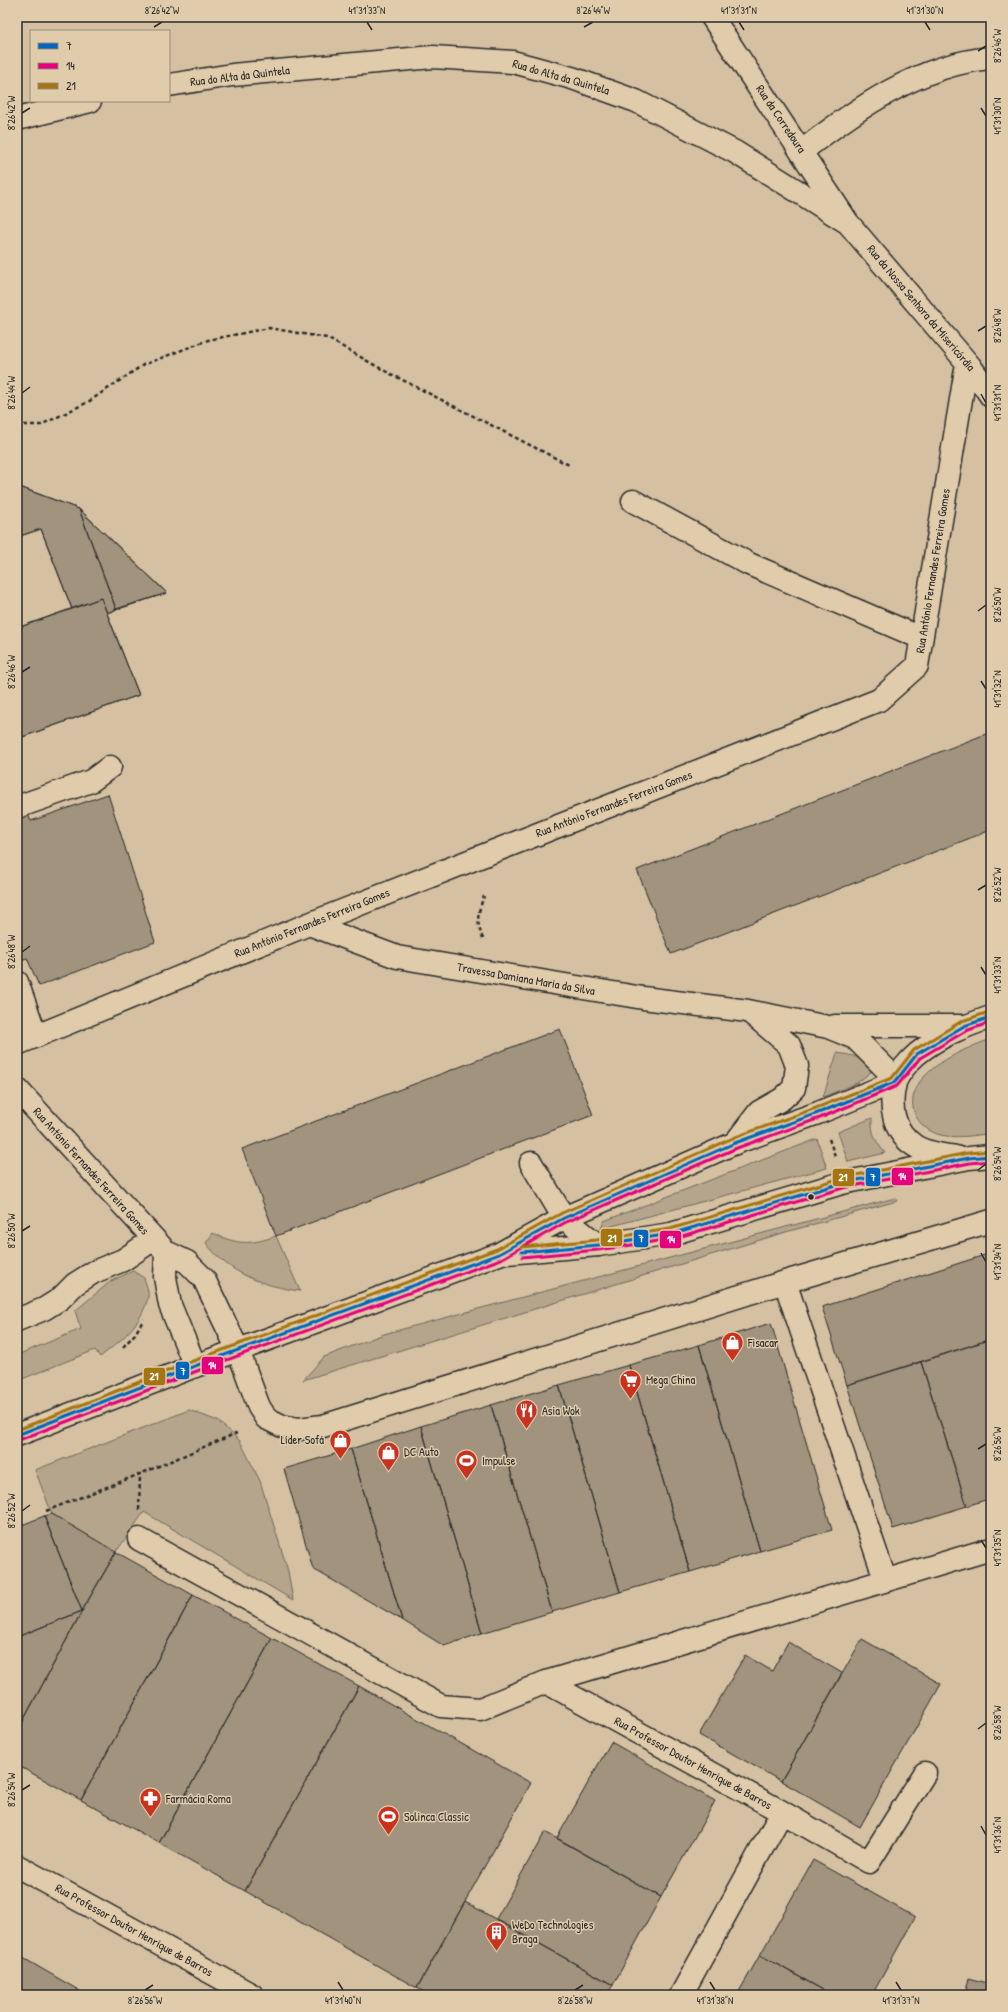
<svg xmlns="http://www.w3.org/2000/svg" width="1008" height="2012" viewBox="0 0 1008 2012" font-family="'Patrick Hand',sans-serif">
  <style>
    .green { fill: #b5a58c; stroke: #70685c }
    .building { fill: #a1937e; stroke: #2b2b2b }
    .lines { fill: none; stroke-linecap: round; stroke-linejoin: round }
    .minor-casing { stroke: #2b2b2b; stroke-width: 25 }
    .major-casing { stroke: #2b2b2b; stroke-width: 25 }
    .path { stroke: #2b2b2b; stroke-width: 2.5; stroke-dasharray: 4 3; stroke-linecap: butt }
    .minor { stroke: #e0cbaa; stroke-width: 22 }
    .major { stroke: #e0cbaa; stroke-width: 22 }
    .bus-1-casing { stroke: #e0cbaa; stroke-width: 6 }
    .bus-2-casing { stroke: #e0cbaa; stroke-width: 6 }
    .bus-3-casing { stroke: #e0cbaa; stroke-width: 6 }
    .bus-1 { stroke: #0065bd; stroke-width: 3 }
    .bus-2 { stroke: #e5007d; stroke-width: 3 }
    .bus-3 { stroke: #a57511; stroke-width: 3 }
    .ticks { fill: none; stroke: #2b2b2b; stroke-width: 1.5 }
    .bus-dot { fill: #2b2b2b; stroke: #e0cbaa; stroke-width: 1.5 }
    .labels { text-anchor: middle; stroke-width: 3; stroke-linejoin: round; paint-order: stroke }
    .street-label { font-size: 12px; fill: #2b2b2b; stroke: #e0cbaa }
    .poi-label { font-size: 12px; fill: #2b2b2b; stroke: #e0cbaa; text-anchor: start }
    .line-badge { stroke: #e0cbaa; stroke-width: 1.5 }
    .badge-label { font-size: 11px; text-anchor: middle; font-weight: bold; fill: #fff }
    .neatline { fill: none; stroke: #2b2b2b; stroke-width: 1.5 }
    .ticks-label { font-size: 10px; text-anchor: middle; fill: #2b2b2b }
  </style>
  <rect width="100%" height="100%" fill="#d5c1a2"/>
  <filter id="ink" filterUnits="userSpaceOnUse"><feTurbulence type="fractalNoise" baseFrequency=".025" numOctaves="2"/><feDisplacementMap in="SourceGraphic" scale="8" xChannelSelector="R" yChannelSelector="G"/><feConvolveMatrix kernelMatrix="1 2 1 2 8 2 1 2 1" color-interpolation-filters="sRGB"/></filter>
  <g filter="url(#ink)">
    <!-- green -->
    <path class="green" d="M991 1039V1133C975 1136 952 1139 937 1134 911 1124 905 1098 923 1078 938 1060 969 1047 991 1039Z
      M837 1053C856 1056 861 1056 871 1072L857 1083 823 1097Z
      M872 1118C871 1133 876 1142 885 1153L848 1162 838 1132Z
      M817 1139 827 1168 601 1229 604 1221Z
      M895 1198 897 1201 786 1232 303 1380 324 1357 384 1334Z
      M213 1233C237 1245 251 1245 276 1236L300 1291C263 1286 229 1274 206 1243Z
      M133 1271 144 1278C146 1284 149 1291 148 1297 142 1324 121 1341 100 1357L95 1350 17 1381V1355L81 1329 75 1311 111 1281Z
      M189 1410 218 1421 240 1441 260 1481 288 1571 293 1600 144 1512 116 1552 52 1514 35 1470Z"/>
    <!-- building -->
    <path class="building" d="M17 486 79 509 167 593 107 613 139 695 17 739V628L72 609 41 529 17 537Z
      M17 486 79 509 116 609 107 613 101 598 72 609 41 529 17 537Z
      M79 509 167 593 116 609Z
      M101 598 139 695 17 739V628Z
      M991 732V830L671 954 637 870Z
      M108 794 155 942 39 986 27 958 17 961V814L26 810 31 821Z
      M560 1029 593 1115 276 1236 242 1149Z
      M991 1253V1339L847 1385 822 1307Z
      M771 1323 832 1530 760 1551 699 1345Z
      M991 1339V1498L967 1506 921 1362Z
      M699 1345 760 1551 690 1572 629 1365Z
      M921 1362 967 1506 893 1529 847 1385Z
      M629 1365 690 1572 620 1592 559 1385Z
      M559 1385 620 1592 552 1612 491 1405Z
      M491 1405 552 1612 482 1633 421 1426Z
      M421 1426 482 1633 444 1646 402 1620 351 1449Z
      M351 1449 402 1620 313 1569 284 1469Z
      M52 1514 116 1552 82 1611 44 1516Z
      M44 1516 82 1611 17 1637V1527Z
      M116 1552 193 1595 81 1800 17 1765V1732L82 1611Z
      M193 1595 272 1638 159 1843 81 1800Z
      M82 1611 17 1732V1637Z
      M272 1638 359 1686 245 1891 159 1843Z
      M862 1639 941 1684 860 1827 781 1781Z
      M788 1642 842 1673 781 1781 699 1735 745 1655 772 1671Z
      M359 1686 531 1783 417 1988 245 1891Z
      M611 1742 715 1801 661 1897 557 1838Z
      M545 1832 661 1897 613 1985 496 1919Z
      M813 1860 915 1917 872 1995H832L760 1955Z
      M465 1902 613 1985 607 1995H430L417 1988Z
      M18 1955 87 1995H17Z
      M760 1955 832 1995H737Z
      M969 1978 991 1984V1995H965Z"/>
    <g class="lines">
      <defs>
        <path id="minor" d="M712 17 848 223 970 366 991 396
          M169 85 232 75 433 57 513 62 572 78 636 101 735 152 848 223
          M17 119 90 101
          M802 151C856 109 920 64 991 58
          M633 501 749 564 921 638
          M17 807 91 781 110 767
          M309 924 397 957 643 998 748 1011 828 1027 855 1038 888 1071 898 1076
          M17 982 36 1036
          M835 1026H964
          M17 1044 309 924 879 700 917 666 967 363
          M17 1089 166 1252 187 1262 204 1279 238 1350 259 1407 266 1418 282 1426 298 1429 323 1426 785 1282 991 1221
          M735 1143 759 1112 782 1099 794 1088 797 1066 789 1045 751 1013
          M531 1163 564 1218 598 1245
          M166 1252 165 1277 170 1305 195 1366
          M785 1282 885 1579
          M17 1320 44 1309 60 1299 75 1284 94 1272 123 1260 154 1239
          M139 1539 441 1706 480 1709 546 1682 991 1549
          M546 1682 782 1812 681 1995
          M782 1812 869 1862 925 1773
          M17 1866 252 1995"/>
        <path id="major" d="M956 1157C943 1155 926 1153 915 1146 893 1132 889 1106 895 1083 898 1073 910 1060 917 1054 939 1036 965 1026 991 1017
          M507 1253 598 1245 671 1234 842 1183 969 1158 991 1156
          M17 1435 195 1366 499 1254 564 1218 735 1143 818 1113 895 1082"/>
      </defs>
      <!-- minor casing -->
      <use href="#minor" class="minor-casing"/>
      <!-- major casing -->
      <use href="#major" class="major-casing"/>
      <!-- path -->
      <path class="path" d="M17 425H41L88 402 143 365 208 340 269 328 327 338 385 371 571 466
        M483 939C476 921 477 915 484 896
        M829 1139 835 1156
        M123 1347 135 1334 144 1319
        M139 1510 140 1474
        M46 1511 140 1474 237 1433"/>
      <!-- minor -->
      <use href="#minor" class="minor"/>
      <!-- major -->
      <use href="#major" class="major"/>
      <defs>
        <path id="bus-1" d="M522 1252 598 1245 671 1234 842 1183 969 1158 991 1156
          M17 1435 195 1366 499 1254 564 1218 735 1143 818 1113 895 1082 917 1054 964 1026 991 1017"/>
        <path id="bus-2" d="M522 1257 598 1250 672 1239 843 1188 970 1163 991 1161
          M19 1440 197 1371 501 1259 566 1222 737 1148 820 1118 897 1086 920 1058 966 1031 991 1022"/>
        <path id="bus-3" d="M522 1247 597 1240 670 1229 841 1178 968 1153 991 1151
          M17 1430 193 1361 497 1249 562 1213 733 1138 816 1108 892 1078 914 1050 962 1021 989 1012"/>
      </defs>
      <!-- bus-1 casing -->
      <use href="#bus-1" class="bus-1-casing"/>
      <!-- bus-2 casing -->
      <use href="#bus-2" class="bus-2-casing"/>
      <!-- bus-3 casing -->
      <use href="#bus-3" class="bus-3-casing"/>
      <!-- bus-1 -->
      <use href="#bus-1" class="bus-1"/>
      <!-- bus-2 -->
      <use href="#bus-2" class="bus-2"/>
      <!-- bus-3 -->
      <use href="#bus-3" class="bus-3"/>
    </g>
  </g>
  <!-- ticks -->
  <path class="ticks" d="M367 22 372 30M739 22 744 30M925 22 930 30M154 27 162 22M584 27 593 22M978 51 986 46M981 108 986 116M22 113 30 108M978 331 986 326M22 393 30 387M981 394 986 403M978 611 986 605M22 672 30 667M981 681 986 689M978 890 986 885M22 952 30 946M981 967 986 975M978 1170 986 1164M22 1231 30 1226M981 1253 986 1262M978 1449 986 1444M22 1511 30 1505M981 1540 986 1548M978 1729 986 1723M22 1790 30 1785M981 1826 986 1835M338 1982 343 1990M710 1982 715 1990M896 1982 901 1990M145 1990 153 1985M575 1990 583 1985"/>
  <!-- icons -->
  <defs>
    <symbol id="shop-pin" viewBox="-11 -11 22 30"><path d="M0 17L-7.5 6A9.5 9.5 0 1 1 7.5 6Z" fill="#c8321e" stroke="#e0cbaa"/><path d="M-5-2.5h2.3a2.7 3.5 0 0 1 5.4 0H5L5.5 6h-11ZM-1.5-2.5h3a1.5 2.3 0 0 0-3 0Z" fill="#fff"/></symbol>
    <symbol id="supermarket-pin" viewBox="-11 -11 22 30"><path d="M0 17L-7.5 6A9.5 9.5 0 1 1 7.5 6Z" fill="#c8321e" stroke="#e0cbaa"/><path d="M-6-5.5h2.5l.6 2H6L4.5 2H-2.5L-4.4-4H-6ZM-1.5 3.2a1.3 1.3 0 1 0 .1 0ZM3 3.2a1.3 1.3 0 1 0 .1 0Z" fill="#fff"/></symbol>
    <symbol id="restaurant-pin" viewBox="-11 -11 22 30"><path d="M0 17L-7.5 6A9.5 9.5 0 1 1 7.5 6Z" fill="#c8321e" stroke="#e0cbaa"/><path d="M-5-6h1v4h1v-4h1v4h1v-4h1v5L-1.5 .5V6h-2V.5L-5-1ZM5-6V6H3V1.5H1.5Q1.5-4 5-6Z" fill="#fff"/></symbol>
    <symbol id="stadium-pin" viewBox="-11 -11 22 30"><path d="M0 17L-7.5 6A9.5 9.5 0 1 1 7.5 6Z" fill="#c8321e" stroke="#e0cbaa"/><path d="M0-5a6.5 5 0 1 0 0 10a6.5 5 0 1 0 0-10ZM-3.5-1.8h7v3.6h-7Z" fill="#fff"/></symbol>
    <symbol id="pharmacy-pin" viewBox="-11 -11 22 30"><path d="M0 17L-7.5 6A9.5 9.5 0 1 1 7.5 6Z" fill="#c8321e" stroke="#e0cbaa"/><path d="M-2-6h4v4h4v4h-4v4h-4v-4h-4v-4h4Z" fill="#fff"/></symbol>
    <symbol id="building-pin" viewBox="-11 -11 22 30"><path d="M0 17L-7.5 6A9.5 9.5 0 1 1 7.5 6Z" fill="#c8321e" stroke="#e0cbaa"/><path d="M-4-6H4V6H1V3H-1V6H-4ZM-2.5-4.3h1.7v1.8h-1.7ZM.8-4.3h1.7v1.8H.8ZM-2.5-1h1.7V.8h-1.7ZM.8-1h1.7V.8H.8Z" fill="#fff"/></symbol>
  </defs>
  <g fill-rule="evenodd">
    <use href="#shop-pin" x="720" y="1330" width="25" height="34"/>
    <use href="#supermarket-pin" x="618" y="1368" width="25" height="34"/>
    <use href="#restaurant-pin" x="514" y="1398" width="25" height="34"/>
    <use href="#shop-pin" x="328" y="1428" width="25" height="34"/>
    <use href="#shop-pin" x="376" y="1440" width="25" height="34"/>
    <use href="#stadium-pin" x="454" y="1448" width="25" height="34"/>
    <use href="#pharmacy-pin" x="138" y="1786" width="25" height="34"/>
    <use href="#stadium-pin" x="376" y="1804" width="25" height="34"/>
    <use href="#building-pin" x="484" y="1920" width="25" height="34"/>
  </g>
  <!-- markers -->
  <circle class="bus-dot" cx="811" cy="1197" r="3.5"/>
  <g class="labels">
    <!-- street labels -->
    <g class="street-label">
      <text transform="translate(240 76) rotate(-7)" y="4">Rua do Alta da Quintela</text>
      <text transform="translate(561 77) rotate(16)" y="4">Rua do Alta da Quintela</text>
      <text transform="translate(781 119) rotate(56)" y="4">Rua da Corredoura</text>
      <text transform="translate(921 308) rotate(50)" y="4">Rua da Nossa Senhora da Misericórdia</text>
      <text transform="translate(933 571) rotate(-81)" y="4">Rua António Fernandes Ferreira Gomes</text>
      <text transform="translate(614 804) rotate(-21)" y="4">Rua António Fernandes Ferreira Gomes</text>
      <text transform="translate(312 923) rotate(-22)" y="4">Rua António Fernandes Ferreira Gomes</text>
      <text transform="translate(526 979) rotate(10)" y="4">Travessa Damiana Maria da Silva</text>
      <text transform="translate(91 1171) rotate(48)" y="4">Rua António Fernandes Ferreira Gomes</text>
      <text transform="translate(693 1763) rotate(29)" y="4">Rua Professor Doutor Henrique de Barros</text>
      <text transform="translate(134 1930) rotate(29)" y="4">Rua Professor Doutor Henrique de Barros</text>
    </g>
    <!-- poi labels -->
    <g class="poi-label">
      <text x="748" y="1347">Fisacar</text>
      <text x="646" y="1384">Mega China</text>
      <text x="542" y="1415">Asia Wok</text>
      <text x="324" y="1444" text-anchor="end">Líder Sofá</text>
      <text x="404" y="1456">DC Auto</text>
      <text x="482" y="1465">Impulse</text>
      <text x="166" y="1803">Farmácia Roma</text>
      <text x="404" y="1821">Solinca Classic</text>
      <text x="512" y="1929">WeDo Technologies<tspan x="512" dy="14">Braga</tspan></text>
    </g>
  </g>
  <g class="line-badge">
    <rect x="891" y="1167" width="23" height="19" rx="4" fill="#e5007d"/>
    <rect x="865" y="1167" width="16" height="20" rx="4" fill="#0065bd"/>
    <rect x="832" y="1168" width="23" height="19" rx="4" fill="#a57511"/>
    <rect x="600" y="1228" width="23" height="19" rx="4" fill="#a57511"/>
    <rect x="633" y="1229" width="16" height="19" rx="4" fill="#0065bd"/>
    <rect x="659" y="1230" width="23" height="19" rx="4" fill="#e5007d"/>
    <rect x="201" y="1356" width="23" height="19" rx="4" fill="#e5007d"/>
    <rect x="175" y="1361" width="15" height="19" rx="4" fill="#0065bd"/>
    <rect x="143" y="1367" width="23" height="19" rx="4" fill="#a57511"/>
  </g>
  <g class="badge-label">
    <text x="902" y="1180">14</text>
    <text x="873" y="1181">7</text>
    <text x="843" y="1181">21</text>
    <text x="612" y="1242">21</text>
    <text x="641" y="1242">7</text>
    <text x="671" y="1243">14</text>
    <text x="212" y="1369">14</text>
    <text x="183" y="1375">7</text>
    <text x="154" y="1380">21</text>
  </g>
  <!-- margin -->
  <rect width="1008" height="2012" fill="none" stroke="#e0cbaa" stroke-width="44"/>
  <!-- legend -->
  <rect x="30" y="30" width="140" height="72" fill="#e0cbaa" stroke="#988b77"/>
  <rect x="38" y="43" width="20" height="6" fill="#0065bd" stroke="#988b77"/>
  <text x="66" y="50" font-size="12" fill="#2b2b2b">7</text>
  <rect x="38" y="63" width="20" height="6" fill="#e5007d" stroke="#988b77"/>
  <text x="66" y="70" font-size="12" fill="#2b2b2b">14</text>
  <rect x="38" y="83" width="20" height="6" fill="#a57511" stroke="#988b77"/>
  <text x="66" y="90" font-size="12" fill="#2b2b2b">21</text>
  <rect x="22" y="22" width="964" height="1968" class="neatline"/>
  <g class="ticks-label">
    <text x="162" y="14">8°26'42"W</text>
    <text x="367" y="14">41°31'33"N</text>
    <text x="593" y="14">8°26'44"W</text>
    <text x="739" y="14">41°31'31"N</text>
    <text x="925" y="14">41°31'30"N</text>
    <text transform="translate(997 46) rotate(-90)" y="4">8°26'46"W</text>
    <text transform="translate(11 113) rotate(-90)" y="4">8°26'42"W</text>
    <text transform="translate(997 116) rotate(-90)" y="4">41°31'30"N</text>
    <text transform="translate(997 326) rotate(-90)" y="4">8°26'48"W</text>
    <text transform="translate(11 393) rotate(-90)" y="4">8°26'44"W</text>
    <text transform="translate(997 403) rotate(-90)" y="4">41°31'31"N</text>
    <text transform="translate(997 605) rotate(-90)" y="4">8°26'50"W</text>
    <text transform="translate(11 672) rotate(-90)" y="4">8°26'46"W</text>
    <text transform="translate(997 689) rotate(-90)" y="4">41°31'32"N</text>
    <text transform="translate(997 885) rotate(-90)" y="4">8°26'52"W</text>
    <text transform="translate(11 952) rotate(-90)" y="4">8°26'48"W</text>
    <text transform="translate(997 975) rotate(-90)" y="4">41°31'33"N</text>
    <text transform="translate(997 1164) rotate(-90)" y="4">8°26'54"W</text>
    <text transform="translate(11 1231) rotate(-90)" y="4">8°26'50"W</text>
    <text transform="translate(997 1262) rotate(-90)" y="4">41°31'34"N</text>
    <text transform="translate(997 1444) rotate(-90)" y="4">8°26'56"W</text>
    <text transform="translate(11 1511) rotate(-90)" y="4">8°26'52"W</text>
    <text transform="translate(997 1548) rotate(-90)" y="4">41°31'35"N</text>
    <text transform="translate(997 1723) rotate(-90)" y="4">8°26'58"W</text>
    <text transform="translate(11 1790) rotate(-90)" y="4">8°26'54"W</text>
    <text transform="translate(997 1835) rotate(-90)" y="4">41°31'36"N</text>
    <text x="145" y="2004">8°26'56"W</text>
    <text x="343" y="2004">41°31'40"N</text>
    <text x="575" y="2004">8°26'58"W</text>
    <text x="715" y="2004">41°31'38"N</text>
    <text x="901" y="2004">41°31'37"N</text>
  </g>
</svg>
